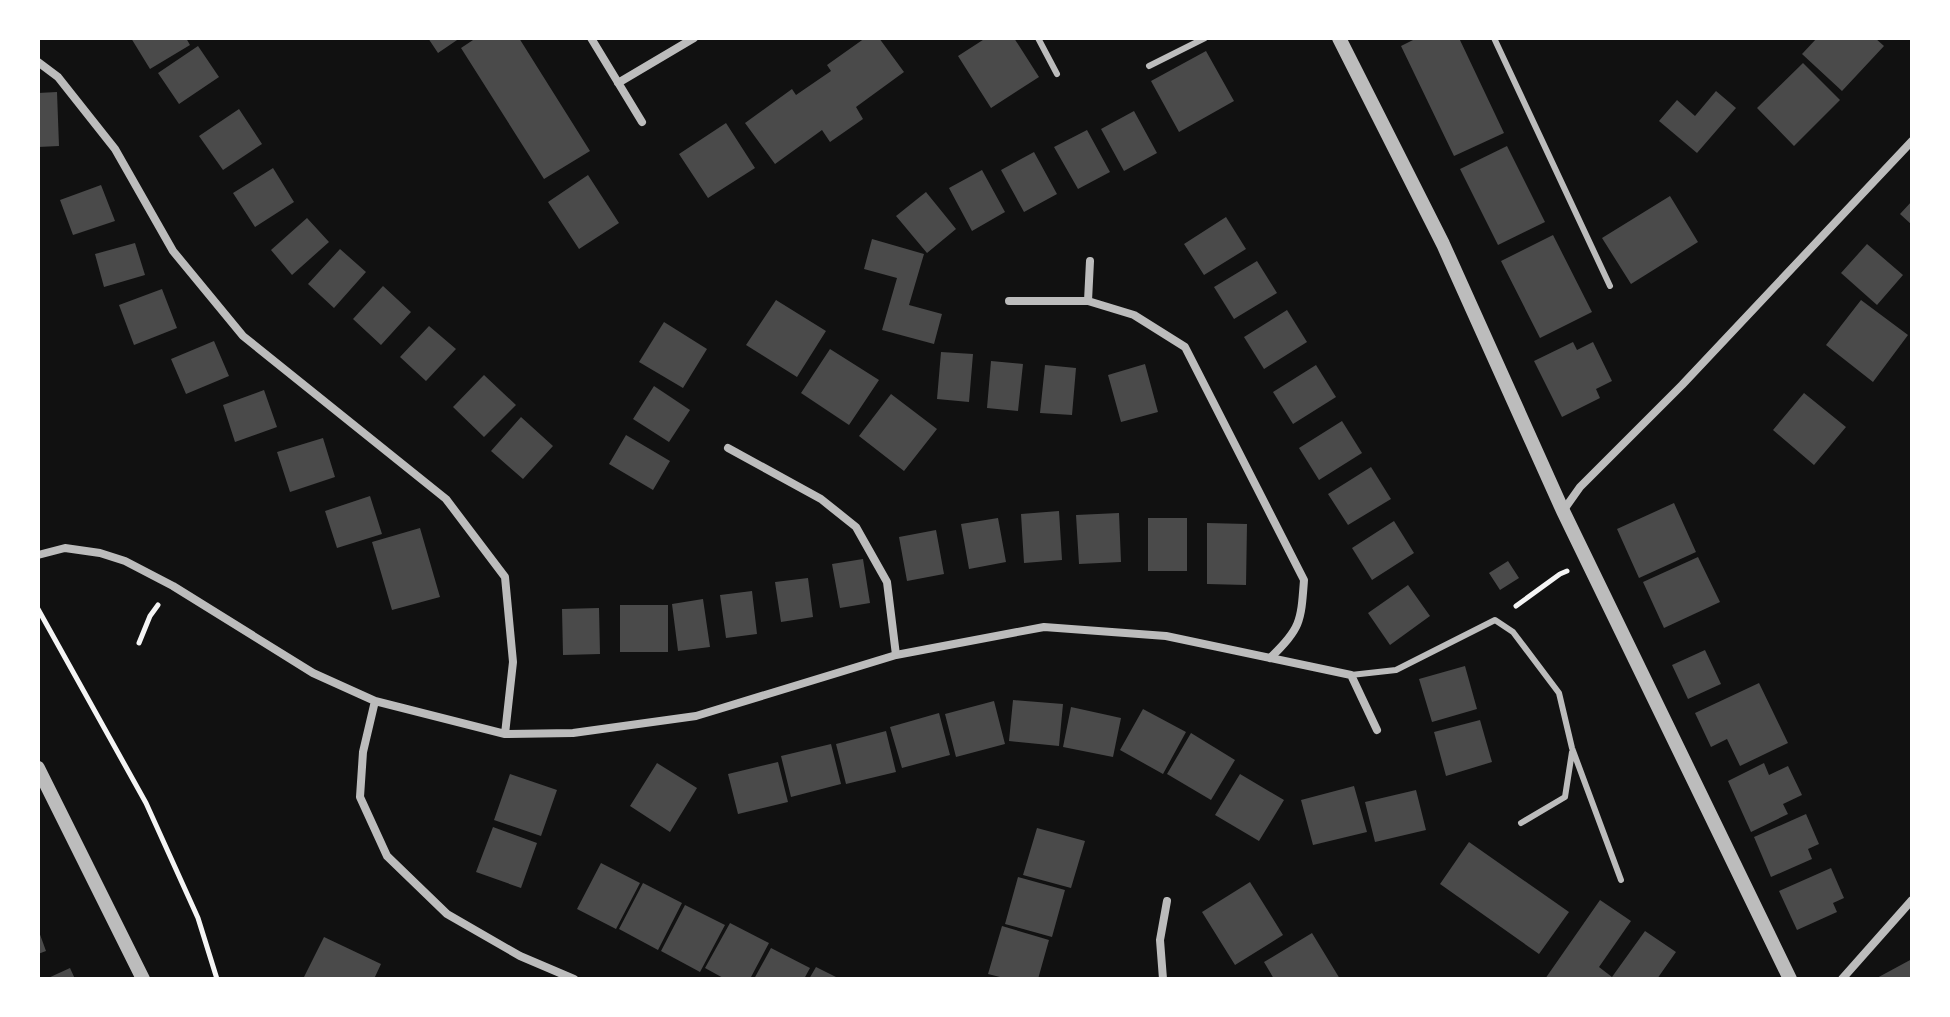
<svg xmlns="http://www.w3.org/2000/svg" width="1950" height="1017" viewBox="0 0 1950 1017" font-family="Lora,serif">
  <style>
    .building { fill: #4a4a4a }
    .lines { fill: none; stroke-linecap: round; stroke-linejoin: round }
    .path { stroke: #f5f5f5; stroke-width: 5 }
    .service { stroke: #bcbcbc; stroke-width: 6 }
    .minor { stroke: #bcbcbc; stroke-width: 8 }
    .tertiary { stroke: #bcbcbc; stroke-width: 14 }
  </style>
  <rect width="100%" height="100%" fill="#111"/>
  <!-- building -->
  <path class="building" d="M131 38H186L190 45 150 69Z
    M428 38H460L438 53Z
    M476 38H519L590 151 544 179 461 48Z
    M865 38H879L904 72 856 107 863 119 830 142 822 130 775 164 745 123 792 89 796 95 831 71 827 65Z
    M986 38H1014L1039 77 991 108 958 56Z
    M1417 38H1459L1504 133 1454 156 1401 46Z
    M1817 38H1875L1884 46 1842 91 1802 54Z
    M198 46 219 77 179 104 158 73Z
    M1206 51 1234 101 1179 132 1151 81Z
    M1803 63 1840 100 1794 146 1757 108Z
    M1716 91 1736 108 1697 153 1659 121 1677 100 1695 116Z
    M57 92 59 146 38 147V93Z
    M239 109 262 144 223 170 199 136Z
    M1134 111 1157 153 1124 171 1101 129Z
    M726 123 755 168 708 198 679 154Z
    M1087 130 1110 172 1078 189 1054 147Z
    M1507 146 1545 222 1498 245 1460 169Z
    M1034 152 1057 194 1024 212 1001 170Z
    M273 168 294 202 255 227 233 193Z
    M982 170 1005 212 972 231 949 188Z
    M588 175 619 223 579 249 548 202Z
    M101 185 115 221 73 235 60 200Z
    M926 192 956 229 927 253 896 216Z
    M1670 196 1698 242 1631 284 1602 238Z
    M1912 201V225L1900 214Z
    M1226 217 1246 249 1204 275 1184 244Z
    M307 218 329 242 292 275 271 250Z
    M1553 235 1592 312 1540 338 1501 261Z
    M872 239 924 254 909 305 942 314 934 344 882 330 897 278 864 269Z
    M135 243 145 275 104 287 95 254Z
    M1867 244 1903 275 1877 305 1841 273Z
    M340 249 366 272 334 308 308 284Z
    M1257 261 1277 293 1234 319 1214 287Z
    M383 286 411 312 381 345 353 319Z
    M162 289 177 328 134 345 119 305Z
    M776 300 826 331 797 377 746 345Z
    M1861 300 1908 335 1873 382 1826 345Z
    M1287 310 1307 342 1264 369 1244 337Z
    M664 322 707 349 683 388 639 362Z
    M429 326 456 349 426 381 400 357Z
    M214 341 229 376 186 394 171 359Z
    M1573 342 1577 350 1593 342 1612 381 1596 389 1600 398 1562 417 1534 361Z
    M830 349 879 380 849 425 801 393Z
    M941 352 973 354 969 402 937 399Z
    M991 361 1023 364 1018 411 987 408Z
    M1145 364 1158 412 1121 422 1108 375Z
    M1045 365 1076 368 1072 415 1040 413Z
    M1316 365 1336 397 1293 424 1273 392Z
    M484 375 516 405 484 437 453 407Z
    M654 386 690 410 669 442 633 419Z
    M264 390 277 427 235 442 223 405Z
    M1804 393 1846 427 1814 465 1773 430Z
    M891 394 937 429 904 471 859 436Z
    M521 417 553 446 523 479 491 451Z
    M1342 421 1362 453 1319 480 1299 448Z
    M626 435 670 461 653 490 609 464Z
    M323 438 335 477 290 492 277 452Z
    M1371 467 1391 499 1348 525 1328 494Z
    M370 496 382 534 337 548 325 511Z
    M1674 503 1696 552 1639 578 1617 529Z
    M1059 511 1062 560 1024 563 1021 514Z
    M1119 513 1121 562 1079 564 1076 515Z
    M998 518 1006 562 969 569 961 524Z
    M1148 518H1187V571H1148Z
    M1394 521 1414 553 1372 580 1352 548Z
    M1207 523 1247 524 1246 585 1207 584Z
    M420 528 440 597 392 610 372 542Z
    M936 530 944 574 907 581 899 537Z
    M1698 557 1720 602 1664 628 1643 582Z
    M863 559 870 603 840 608 832 564Z
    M1508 561 1519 578 1500 590 1489 573Z
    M808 578 813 617 781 622 775 582Z
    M1408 585 1430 616 1390 645 1368 613Z
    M752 591 757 634 726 638 720 595Z
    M703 599 710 647 678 651 672 604Z
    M620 605H668V652H620Z
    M599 608 600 654 563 655 562 609Z
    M1705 650 1721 684 1688 699 1672 665Z
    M1465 666 1477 709 1432 722 1419 679Z
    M1759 683 1788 743 1740 766 1727 739 1711 747 1695 713Z
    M1013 700 1063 704 1059 746 1009 741Z
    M994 701 1005 744 956 757 945 714Z
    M1071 707 1121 718 1113 757 1063 747Z
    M1143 709 1186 732 1163 774 1120 750Z
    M939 713 950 755 902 768 890 727Z
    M1480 720 1492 762 1446 776 1434 732Z
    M886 731 896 772 846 784 836 744Z
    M1191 733 1235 760 1211 800 1167 774Z
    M831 744 841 784 791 797 781 756Z
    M778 762 788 802 738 814 728 774Z
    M657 763 697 788 670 832 630 806Z
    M1764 763 1769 775 1788 766 1802 795 1783 804 1788 814 1751 832 1728 781Z
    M510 774 557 790 541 836 494 820Z
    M1240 774 1284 800 1259 841 1215 815Z
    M1354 786 1367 832 1313 845 1301 800Z
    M1416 790 1426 830 1375 842 1365 802Z
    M1806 814 1819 844 1808 849 1812 859 1771 877 1754 837Z
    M493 827 537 843 521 888 476 872Z
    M1037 828 1085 841 1071 888 1023 875Z
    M1469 842 1569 912 1539 954 1440 884Z
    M601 863 640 883 616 929 577 909Z
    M1831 868 1844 898 1833 903 1837 912 1797 930 1779 891Z
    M1018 877 1065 890 1052 937 1005 924Z
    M1250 882 1283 935 1235 965 1202 912Z
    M643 883 682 903 658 950 619 929Z
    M1600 900 1631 921 1599 967 1612 977 1645 931 1676 952 1657 979H1545Z
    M685 905 725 925 700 972 661 951Z
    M730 923 769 943 750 979H725L705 968Z
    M1002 926 1049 940 1038 979H1008L988 974Z
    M38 929 46 951 38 954Z
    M1312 933 1340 979H1274L1264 962Z
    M324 937 381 964 374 979H303Z
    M771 948 810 968 804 979H754Z
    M1912 959V979H1875Z
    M816 967 840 979H809Z
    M70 968 75 979H46Z"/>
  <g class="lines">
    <!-- path -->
    <path class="path" d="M1516 606 1560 574 1567 571
      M38 609 146 803 198 918 217 979
      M139 643 150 616 158 605"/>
    <!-- service -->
    <path class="service" d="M1038 38 1057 74
      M1494 38 1610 286
      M1149 66 1205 38
      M1351 675 1396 670 1495 620 1513 632 1559 693 1572 748 1621 880
      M1521 823 1565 797 1572 752"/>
    <!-- minor -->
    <path class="minor" d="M591 38 642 122
      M38 62 58 77 115 149 173 251 243 336 446 499 505 577 513 662 505 734
      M618 83 694 38
      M1009 301H1088L1134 315 1185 347 1304 580C1301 621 1301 629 1270 658
      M1088 301 1090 261
      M728 448 821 499 856 527 887 582 896 655
      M1563 511 1580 487 1682 385 1912 141
      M38 555 65 548 100 553 125 561 173 586 313 673 375 701 505 734 573 733 696 716 896 655 1044 627 1166 636 1351 675 1377 730
      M375 701 363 752 360 797 387 856 447 914 520 956 574 979
      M1163 979 1160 940 1167 901
      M1842 979 1912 900"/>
    <!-- tertiary -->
    <path class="tertiary" d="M1339 38 1443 244 1563 511 1790 979
      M38 768 143 979"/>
  </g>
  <!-- border -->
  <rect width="1950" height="1017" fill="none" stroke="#ffffff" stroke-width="80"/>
</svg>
